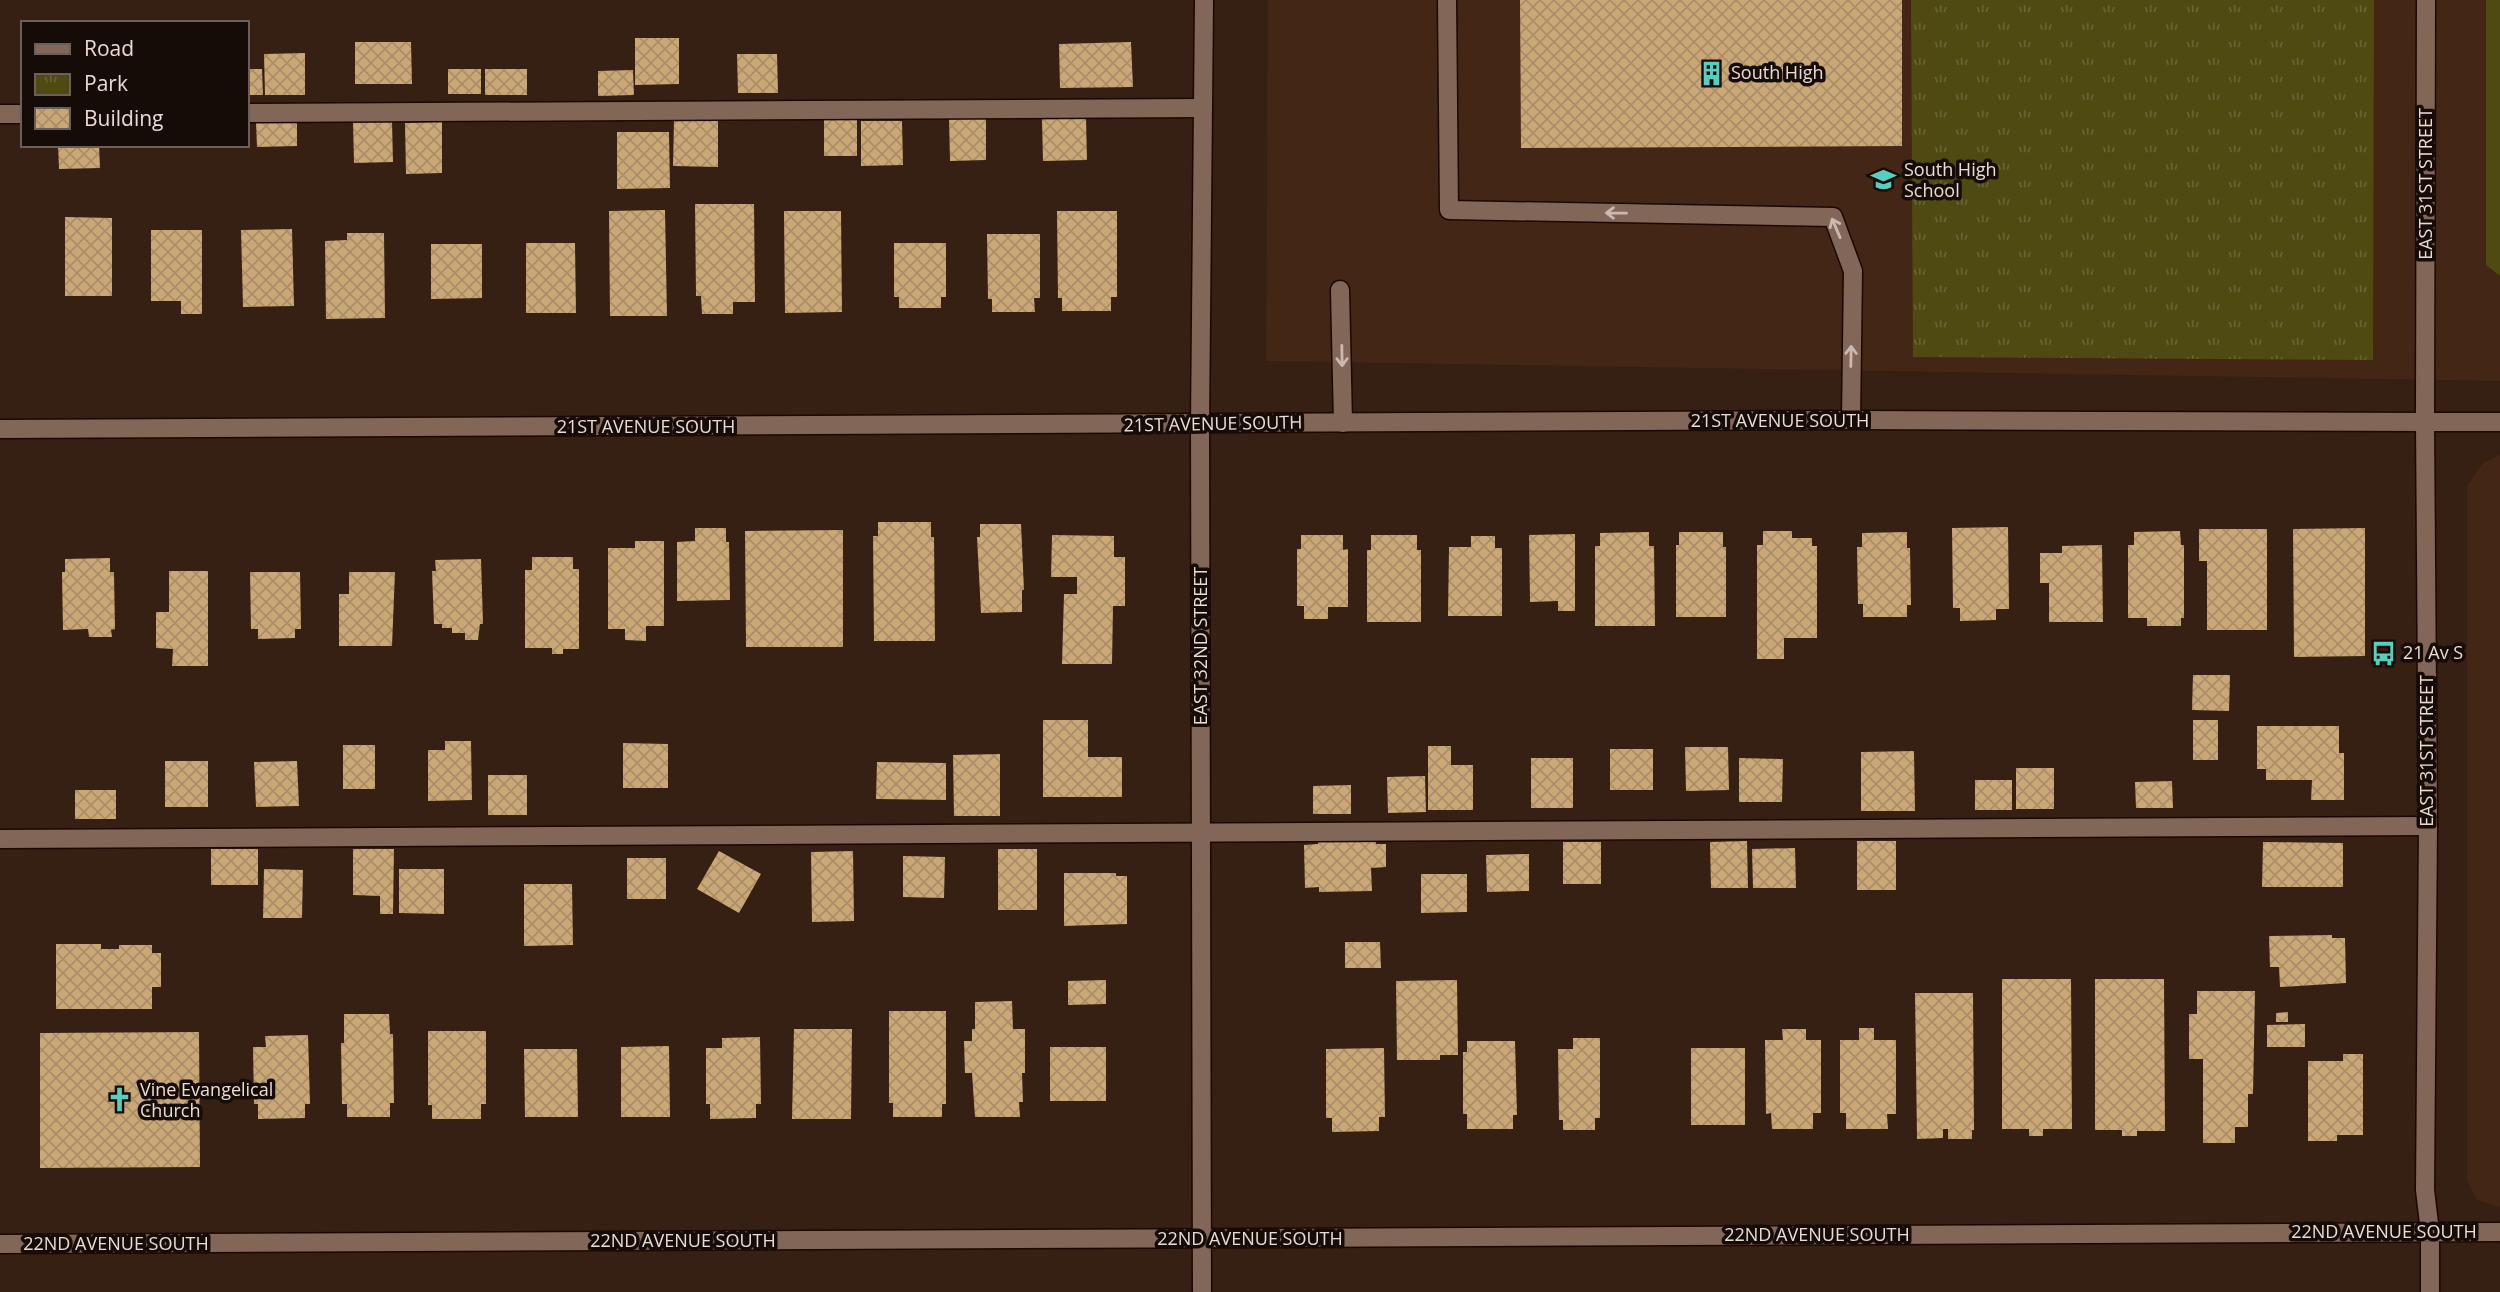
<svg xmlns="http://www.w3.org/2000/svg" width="2500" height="1292" viewBox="0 0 2500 1292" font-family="'Open Sans',sans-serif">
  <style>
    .built { fill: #432616 }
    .grass { fill: #4f4912 }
    .park { fill: url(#park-tufts) }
    .building { fill: url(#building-cross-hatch) }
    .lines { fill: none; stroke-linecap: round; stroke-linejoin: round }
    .service-casing { stroke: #1d0801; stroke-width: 21 }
    .minor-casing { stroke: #1d0801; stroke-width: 21 }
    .tertiary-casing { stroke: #1d0801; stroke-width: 21 }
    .service { stroke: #826759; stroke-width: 18 }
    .minor { stroke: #826759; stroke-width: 18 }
    .tertiary { stroke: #826759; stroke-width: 18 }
    .oneway { stroke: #ccb8ae }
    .labels { text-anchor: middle; stroke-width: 7; stroke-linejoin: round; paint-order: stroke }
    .poi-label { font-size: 18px; fill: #ebdbd3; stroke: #160c07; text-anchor: start }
    .street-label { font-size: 18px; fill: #ebdbd3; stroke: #160c07 }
  </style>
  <defs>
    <pattern id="park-tufts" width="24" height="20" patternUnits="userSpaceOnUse" patternTransform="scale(1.75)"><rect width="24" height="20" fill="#4f4912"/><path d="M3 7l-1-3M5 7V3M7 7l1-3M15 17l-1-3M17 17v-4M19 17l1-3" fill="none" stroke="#686334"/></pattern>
    <pattern id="building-cross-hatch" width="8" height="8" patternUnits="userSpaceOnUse" patternTransform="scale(1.75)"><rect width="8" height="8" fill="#caa876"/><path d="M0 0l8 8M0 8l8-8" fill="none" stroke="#a98e68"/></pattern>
  </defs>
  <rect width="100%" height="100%" fill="#361f13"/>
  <!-- built -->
  <path class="built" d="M1268 0H2500V381L1266 361Z
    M2500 455V1206H2496L2477 1200 2467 1181V486L2483 463Z"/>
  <!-- grass -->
  <path class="grass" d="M2486 0H2500V276L2486 265Z"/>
  <!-- park -->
  <path class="park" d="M1911 0H2374L2373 360 1913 357Z"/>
  <!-- building -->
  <path class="building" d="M1520 0H1902V146L1521 148Z
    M635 38H679V84L635 85Z
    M355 42H411L412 84H355Z
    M1131 42 1133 87 1060 88 1059 44Z
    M305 53V95H265L264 54Z
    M737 54H777L778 93H738Z
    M247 69H262L263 95H247Z
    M448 69H481V94H448Z
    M485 69H527V95H485Z
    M633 70 634 95 598 96V71Z
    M824 116H857V156H824Z
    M1086 118 1087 160 1043 161 1042 119Z
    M949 119H986V160L950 161Z
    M674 120 718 121V167L673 166Z
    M297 121V146L257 147 256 122Z
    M392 121 393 162 354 163 353 122Z
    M861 121H902L903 165 861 166Z
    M442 122V173L406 174 405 123Z
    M617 132H669L670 188 617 189Z
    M58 145H99L100 168 59 169Z
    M695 204H754L755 302H733V314H702L701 296H696Z
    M665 210 667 316H610L609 211Z
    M784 211H841L842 312 785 313Z
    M1057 211H1117V297H1111V311H1062V298H1058Z
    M65 217 112 218V296H65Z
    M292 229 294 306 243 307 241 230Z
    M151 230H202V314H181V301H151Z
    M347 233H384L385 318 326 319 325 241 347 240Z
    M987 234H1040V298H1034L1035 312H992V299H988Z
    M526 243H575L576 313H526Z
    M894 243H946V297H941V308H899V297H894Z
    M431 244H482V298L431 299Z
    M878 522H931V537H934L935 641H874L873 536H878Z
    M980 524H1021L1024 590H1022V612L981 613 977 537H980Z
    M2008 527 2009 609H1996V620L1960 621V608H1953L1952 528Z
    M695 528H726V542H729L730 600 677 601V542L695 541Z
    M2365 528V656L2294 657 2293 529Z
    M2199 529H2267V630H2207V561H2199Z
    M843 530V647H746L745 531Z
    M1763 531H1792V538H1812V546H1817V638H1784V659H1757V545H1763Z
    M2180 531 2181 545H2184V618H2181V626H2147V618H2128V545H2134V532Z
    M1649 532V546H1654L1655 626H1595V546H1600V533Z
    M1679 532H1723V547H1726V617H1676V545H1679Z
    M1907 532V548H1910L1911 605H1907V617H1863V604H1858L1857 547H1862V533Z
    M1575 534V611H1558V601L1530 602 1529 535Z
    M1052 535 1114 536V557H1125V606H1113L1112 664H1062L1064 594H1077V577H1051Z
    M1301 535H1343V550L1348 549V607H1328V619H1304V606H1297V549H1301Z
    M1371 535H1417V550H1421V622H1367V550H1371Z
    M1471 536H1495V548H1502V616H1448L1449 547H1471Z
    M635 541H664V626H646V641L625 640V629H608V548H635Z
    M2102 545 2103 622H2049V583H2040V553H2062V546Z
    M532 557H573V569H579V649H563V654H552V648H525V570H532Z
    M110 558V572H114L115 629 111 630 112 637H89L88 629 63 630 62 572H65V559Z
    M481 559 483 624H480L478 640H465V633H452V628H442V624H434L432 571H436L435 560Z
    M169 571H208V666H172L173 649 156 648V612H169Z
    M250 572H300L301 629H295V638L258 639V629H251Z
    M349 572H395L392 646H339V594H349Z
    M2193 675H2230L2229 711 2192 710Z
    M1043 720H1088V757H1122V797H1043Z
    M2193 720H2218V760H2193Z
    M2257 726H2339V753H2344V800H2311L2312 780H2266V769H2257Z
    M445 741H471L472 800 428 801V750H445Z
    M623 743 668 744V788H623Z
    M343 745H375V789H343Z
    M1428 746H1451V765H1473V810H1428Z
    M1685 747H1728L1729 790 1686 791Z
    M1610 749H1653V790H1610Z
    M1914 751 1915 811H1861V752Z
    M1000 754V816H954L953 755Z
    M1531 758H1573V808H1531Z
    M1739 758 1783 759 1782 802H1739Z
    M165 761H208V807H165Z
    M297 761 299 806 256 807 254 762Z
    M877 762 946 763V800L876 799Z
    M2016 768H2054V809H2016Z
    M488 775H527V815H488Z
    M1425 776 1426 812 1388 813 1387 777Z
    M1975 780H2012V810H1975Z
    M2172 781 2173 808H2136L2135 782Z
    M1351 785V814H1313V786Z
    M75 790H116V819H75Z
    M1376 839V844H1386V867L1371 868 1372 891 1319 892V887L1305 888 1304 845 1318 844V840Z
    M1747 841 1748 888H1711L1710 842Z
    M1857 841H1896V890H1857Z
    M1563 842H1601V884H1563Z
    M2263 842 2343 843V887H2262Z
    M1795 848 1796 888H1753L1752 849Z
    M211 849H258V885H211Z
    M353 849H394L393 914H380V896L353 895Z
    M998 849H1037V910H998Z
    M719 851 761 874 739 913 697 889Z
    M853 851 854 921 812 922 811 852Z
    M1529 854V891L1487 892 1486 855Z
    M903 856 945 857 944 898 903 897Z
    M627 858H666V899H627Z
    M264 869 303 870 302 918H263Z
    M399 869H444V914L399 913Z
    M1064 873H1116V876H1127V924L1064 926Z
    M1421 874H1467V912L1421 913Z
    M524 884H572L573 945 524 946Z
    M2332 935V938H2345L2346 983 2280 987 2279 967H2270L2269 936Z
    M1345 942H1380L1381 968H1345Z
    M56 944H101V949H119V945H152V953H161V987H152V1009H56Z
    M2002 979H2071L2072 1129H2043V1136H2029V1129H2002Z
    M2095 979H2164L2165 1131H2137V1136H2122V1130H2095Z
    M1106 980V1004L1068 1005V981Z
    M1457 980 1458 1055H1440V1060H1397L1396 981Z
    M2197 991H2255L2253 1094H2248V1127H2235V1143H2203V1059H2189V1014H2197Z
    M1915 993H1973L1974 1130H1972V1139H1948V1129H1943V1138L1917 1139Z
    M1012 1001 1013 1029H1025V1073H1022L1023 1102H1019L1020 1117H975L972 1073H965L964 1041H972V1029H975V1002Z
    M889 1011H946V1104H942V1117H893V1103H889Z
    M2288 1012V1022H2276V1013Z
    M344 1014H389L390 1034H393L394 1103H390V1117H347V1104H342L341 1043H344Z
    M2305 1024V1047H2267V1025Z
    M1859 1028H1874V1040H1896V1114H1887L1888 1129H1846V1113H1840V1040H1859Z
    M794 1029H852L851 1119H792Z
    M1782 1029H1806V1040H1821V1113H1813V1129H1772L1771 1113 1766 1114 1765 1040H1783Z
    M428 1031H486V1104H481V1119H432V1105H428Z
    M199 1032 200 1167 40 1168V1033Z
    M308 1035 310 1104H305V1118L258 1119V1104H254L253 1047H266L265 1036Z
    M760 1037 761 1104H756V1118L710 1119V1104H706V1048H722V1038Z
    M1573 1038H1600V1118H1595V1130H1563V1120H1559L1558 1049H1573Z
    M1467 1041H1515L1517 1115H1513V1129H1467V1114H1463V1052H1467Z
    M669 1046 670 1117H621V1047Z
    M1050 1047H1106V1101H1050Z
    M1384 1048 1385 1117H1379V1131L1332 1132V1118H1326V1049Z
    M1691 1048H1745V1125H1691Z
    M524 1049H577L578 1117H525Z
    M2343 1054H2363V1135H2337V1141H2308V1061H2343Z"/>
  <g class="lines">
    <defs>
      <path id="service" d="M1447 0 1449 210 1833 217 1853 271 1851 420
        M247 113 1203 108
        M0 114H23
        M1340 290 1343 423
        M0 839 2428 826"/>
      <path id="minor" d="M0 429 1851 420 2425 422 2428 826 2425 1190 2430 1232V1292
        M0 1244 2500 1232"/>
      <path id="tertiary" d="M2426 0 2425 422H2500
        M1202 1292 1200 425 1204 0"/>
    </defs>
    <!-- service casing -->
    <use href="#service" class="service-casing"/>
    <!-- minor casing -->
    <use href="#minor" class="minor-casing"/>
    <!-- tertiary casing -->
    <use href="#tertiary" class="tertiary-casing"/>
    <!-- service -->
    <use href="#service" class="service"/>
    <!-- minor -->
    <use href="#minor" class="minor"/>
    <!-- tertiary -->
    <use href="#tertiary" class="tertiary"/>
  </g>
  <!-- one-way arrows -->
  <defs><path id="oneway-shaft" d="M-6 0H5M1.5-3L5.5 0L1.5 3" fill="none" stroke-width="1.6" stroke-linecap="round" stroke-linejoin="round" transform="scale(1.75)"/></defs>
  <g class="oneway">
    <use href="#oneway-shaft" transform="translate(1616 213) rotate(-179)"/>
    <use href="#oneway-shaft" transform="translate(1836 228) rotate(-113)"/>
    <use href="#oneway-shaft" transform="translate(1342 356) rotate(89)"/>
    <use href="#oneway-shaft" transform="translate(1851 356) rotate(-89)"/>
  </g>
  <!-- icons -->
  <defs>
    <symbol id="building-bare" viewBox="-9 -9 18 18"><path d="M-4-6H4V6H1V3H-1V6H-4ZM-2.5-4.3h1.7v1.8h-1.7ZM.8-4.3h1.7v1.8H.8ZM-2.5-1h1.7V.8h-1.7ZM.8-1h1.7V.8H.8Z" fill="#58cec0" stroke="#160c07" stroke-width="2.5" paint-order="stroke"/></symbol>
    <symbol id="school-bare" viewBox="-9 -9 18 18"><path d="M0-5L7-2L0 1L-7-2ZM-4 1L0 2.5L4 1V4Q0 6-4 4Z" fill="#58cec0" stroke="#160c07" stroke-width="2.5" paint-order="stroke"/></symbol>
    <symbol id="bus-bare" viewBox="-9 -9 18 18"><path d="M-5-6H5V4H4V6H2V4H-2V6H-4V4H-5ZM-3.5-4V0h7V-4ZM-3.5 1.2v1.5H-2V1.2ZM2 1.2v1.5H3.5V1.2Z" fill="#58cec0" stroke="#160c07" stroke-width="2.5" paint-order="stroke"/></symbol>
    <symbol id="church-bare" viewBox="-9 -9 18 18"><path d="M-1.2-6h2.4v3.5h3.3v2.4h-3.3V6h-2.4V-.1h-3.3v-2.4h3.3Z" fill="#58cec0" stroke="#160c07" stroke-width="2.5" paint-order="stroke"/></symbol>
  </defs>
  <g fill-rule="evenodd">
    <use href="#building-bare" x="1694" y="56" width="35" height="35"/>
    <use href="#school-bare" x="1866" y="162" width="35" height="35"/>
    <use href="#bus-bare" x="2366" y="636" width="35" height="35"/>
    <use href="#church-bare" x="102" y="1082" width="35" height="35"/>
  </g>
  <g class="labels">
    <!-- poi labels -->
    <g class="poi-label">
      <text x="1731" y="79">South High</text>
      <text x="1904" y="176">South High<tspan x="1904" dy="21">School</tspan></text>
      <text x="2403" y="659">21 Av S</text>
      <text x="140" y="1096">Vine Evangelical<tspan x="140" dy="21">Church</tspan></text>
    </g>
    <!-- street labels -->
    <g class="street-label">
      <text transform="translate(2426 184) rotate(-90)" y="6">EAST 31ST STREET</text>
      <text x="1780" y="427">21ST AVENUE SOUTH</text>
      <text transform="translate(1213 424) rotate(-1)" y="6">21ST AVENUE SOUTH</text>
      <text x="646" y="433">21ST AVENUE SOUTH</text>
      <text transform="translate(1201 646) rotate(-90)" y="6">EAST 32ND STREET</text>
      <text transform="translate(2427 751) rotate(-90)" y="6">EAST 31ST STREET</text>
      <text x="2384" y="1238">22ND AVENUE SOUTH</text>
      <text x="1817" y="1241">22ND AVENUE SOUTH</text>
      <text x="1250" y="1245">22ND AVENUE SOUTH</text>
      <text x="683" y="1247">22ND AVENUE SOUTH</text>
      <text x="116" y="1250">22ND AVENUE SOUTH</text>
    </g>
  </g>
  <!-- legend -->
  <rect x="21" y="21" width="228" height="126" fill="#160c07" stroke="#6b5f59" stroke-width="2"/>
  <rect x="35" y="44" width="35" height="10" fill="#826759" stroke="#6b5f59" stroke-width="2"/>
  <text x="84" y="56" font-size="21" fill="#ebdbd3">Road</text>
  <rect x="35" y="74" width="35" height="21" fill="url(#park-tufts)" stroke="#6b5f59" stroke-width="2"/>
  <text x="84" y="91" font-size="21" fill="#ebdbd3">Park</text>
  <rect x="35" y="108" width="35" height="21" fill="url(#building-cross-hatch)" stroke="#6b5f59" stroke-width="2"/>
  <text x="84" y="126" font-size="21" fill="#ebdbd3">Building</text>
</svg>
